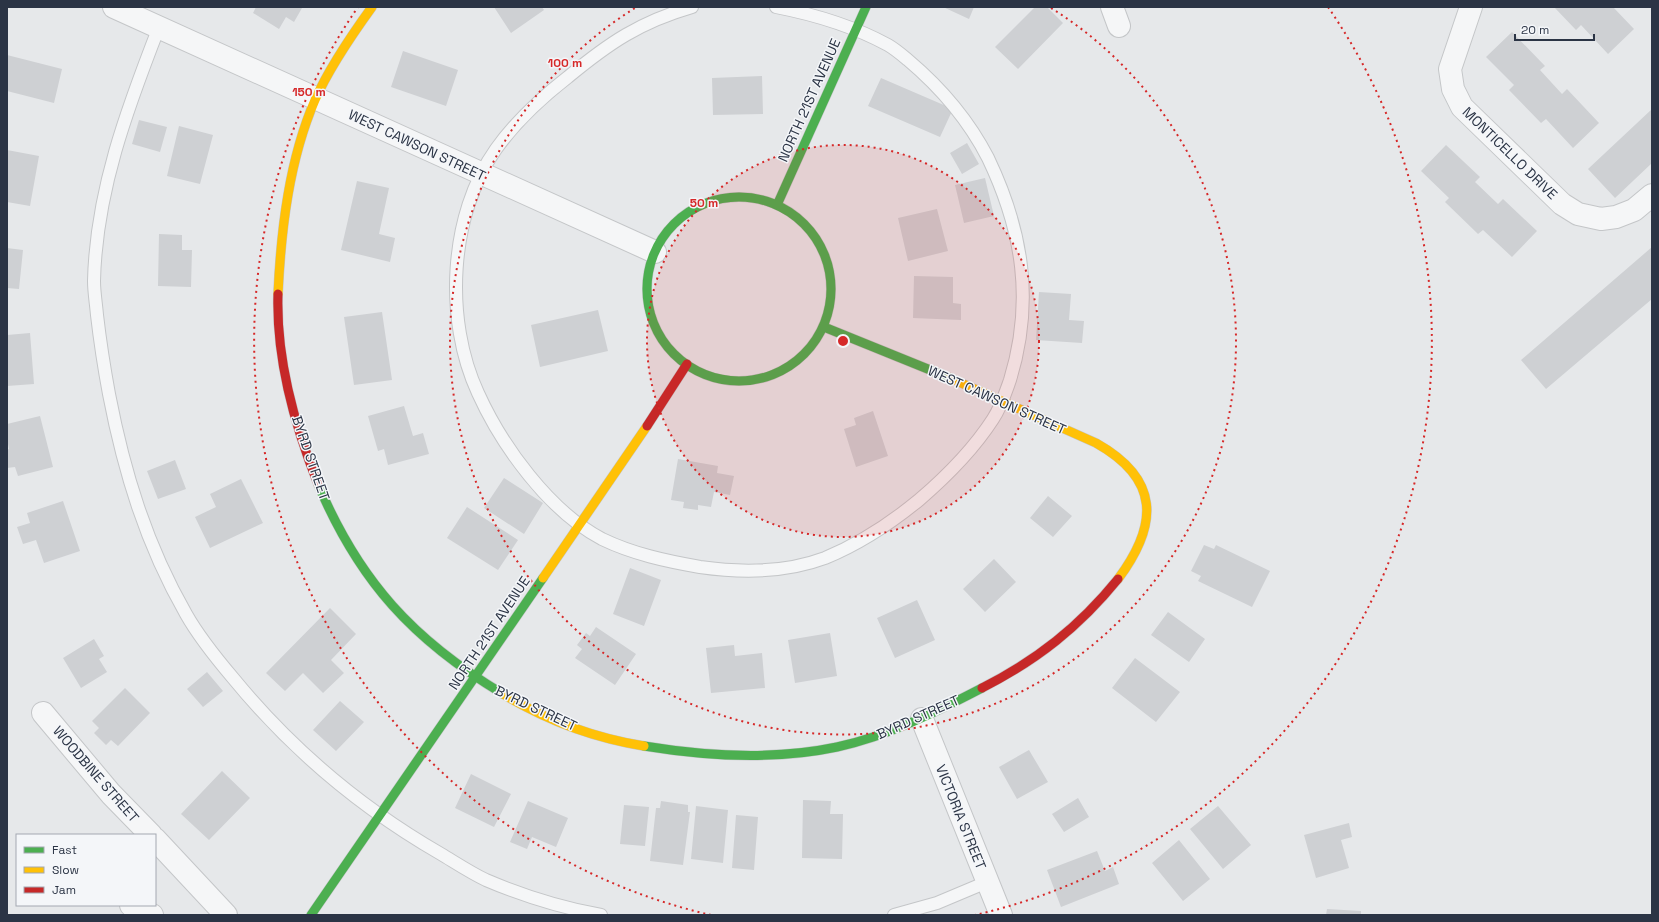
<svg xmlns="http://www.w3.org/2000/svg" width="1659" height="922" viewBox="0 0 1659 922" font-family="'Space Grotesk',sans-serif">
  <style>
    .building { fill: #ced0d3 }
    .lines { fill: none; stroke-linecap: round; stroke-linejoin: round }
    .lane-casing { stroke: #c4c6c8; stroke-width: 14 }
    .street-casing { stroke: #c4c6c8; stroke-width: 24 }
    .fast-casing { stroke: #c4c6c8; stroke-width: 10 }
    .slow-casing { stroke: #c4c6c8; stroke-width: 10 }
    .jam-casing { stroke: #c4c6c8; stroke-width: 10 }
    .lane { stroke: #f5f6f7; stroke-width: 12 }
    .street { stroke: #f5f6f7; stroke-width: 22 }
    .fast { stroke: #4caf50; stroke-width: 9 }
    .slow { stroke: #ffc107; stroke-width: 9 }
    .jam { stroke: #c62828; stroke-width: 9 }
    .ring { fill: none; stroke: #d62828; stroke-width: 2; stroke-dasharray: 2 4 }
    .labels { text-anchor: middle; stroke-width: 3; stroke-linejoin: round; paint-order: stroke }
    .street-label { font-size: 14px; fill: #2b3445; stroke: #f4f6f9 }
    .centre { fill: #d62828; stroke: #f4f6f9; stroke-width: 2 }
    .ring-label { font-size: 12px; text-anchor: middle; font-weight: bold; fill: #d62828; stroke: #f4f6f9; stroke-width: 3; stroke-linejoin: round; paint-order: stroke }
  </style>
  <rect width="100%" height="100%" fill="#e6e8ea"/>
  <!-- building -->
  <path class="building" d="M256 7H301L302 8 294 22 286 17 279 29 253 13Z
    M494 7H542L544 10 511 33Z
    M943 7H974L969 19Z
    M1035 7H1047L1063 23 1018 69 995 47Z
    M1554 7H1613L1634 29 1608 54 1581 25 1576 30Z
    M1512 32 1545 66 1540 70 1562 94 1567 89 1599 123 1573 148 1546 119 1541 123 1509 90 1514 85 1486 57Z
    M403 51 458 70 446 106 391 87Z
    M7 55 62 69 54 103 7 91Z
    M762 76 763 114 713 115 712 78Z
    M881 78 953 109 940 137 868 106Z
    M1652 109V163L1615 198 1588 169Z
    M139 120 167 127 160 152 132 144Z
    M179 126 213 135 200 184 167 176Z
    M967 143 979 164 962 174 950 153Z
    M1446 145 1480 177 1475 182 1498 204 1503 199 1537 231 1512 257 1483 230 1478 234 1445 202 1449 198 1421 171Z
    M7 150 39 156 30 206 7 202Z
    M985 178 994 216 964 223 955 185Z
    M357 181 389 188 379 234 395 238 390 262 341 250Z
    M937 209 948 251 908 261 898 218Z
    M159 234 182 235V250H192L191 287 158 286Z
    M1652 247V299L1546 389 1521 360Z
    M7 248 23 250 19 289 7 288Z
    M914 276 953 277V303L961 304V320L913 318Z
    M1039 292 1071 294 1069 320 1084 321 1082 343 1036 340Z
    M598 310 608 351 540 367 531 325Z
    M382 312 392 380 354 385 344 317Z
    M30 333 34 384 7 386V335Z
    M404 406 413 436 423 433 429 454 388 465 384 449 378 451 368 416Z
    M873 411 888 456 856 467 844 429 856 425 854 418Z
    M40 416 53 467 18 476 15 467 7 468V450L9 449 7 439V424Z
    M678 459 718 466 717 473 734 476 730 495 714 492 711 507 698 505V510L683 508 684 502 671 500Z
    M175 460 186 489 158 499 147 471Z
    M504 478 543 503 524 534 484 508Z
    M241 479 263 523 210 548 195 517 216 507 210 494Z
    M1048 496 1072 516 1053 537 1030 518Z
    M63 501 80 551 44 563 36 540 23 544 17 527 30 523 27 513Z
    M467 507 518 540 498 570 447 538Z
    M1204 545 1214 549 1216 545 1270 571 1252 607 1198 581 1201 576 1191 571Z
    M994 559 1016 582 985 612 963 589Z
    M630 568 661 580 644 626 613 614Z
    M917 600 935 640 895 658 877 618Z
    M330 608 356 634 331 660 344 673 323 693 303 673 285 691 266 673Z
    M1168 612 1205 639 1189 662 1151 635Z
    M596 627 636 654 615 685 575 658 582 649 577 645 586 633 590 636Z
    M830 633 837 676 795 683 788 640Z
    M94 639 104 656 99 659 107 672 81 688 63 658Z
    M734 645 735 656 762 653 765 688 711 693 706 648Z
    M1135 658 1180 692 1156 722 1112 688Z
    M207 672 223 691 203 707 187 689Z
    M125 688 150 713 118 746 111 740 106 745 94 733 99 728 92 721Z
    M340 701 364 722 336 751 313 730Z
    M1029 750 1048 782 1017 799 999 767Z
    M222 771 250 798 209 840 181 814Z
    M471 774 511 794 494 827 455 808Z
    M1078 798 1089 817 1064 832 1052 814Z
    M803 800 831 801 830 814H843L842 859 802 858Z
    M528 801 568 818 556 847 532 837 527 849 510 842Z
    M661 801 688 805V812H690L683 865 650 861 656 808H660Z
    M624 805 649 807 645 846 620 844Z
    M696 806 728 810 723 863 691 859Z
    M1218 806 1251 845 1223 869 1190 829Z
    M736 815 758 817 754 870 732 868Z
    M1349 823 1352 837 1341 840 1349 868 1316 878 1304 835Z
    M1179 840 1210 879 1183 901 1152 863Z
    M1097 851 1105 871 1113 867 1119 884 1061 907 1047 870Z
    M1327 909 1361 911V915H1326Z"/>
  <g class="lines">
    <defs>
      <path id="lane" d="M692 7C640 22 609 43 568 77 541 98 516 121 496 149 449 215 444 320 478 393 502 446 549 511 602 539 633 554 666 561 700 567 742 573 785 573 825 558 859 544 891 523 919 500 947 476 973 450 993 419 1001 407 1005 394 1010 380 1034 302 1023 231 988 158 969 121 940 87 908 60 902 55 895 49 888 45 855 27 812 14 776 7
        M159 27C127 109 96 192 94 281 94 292 96 303 97 315 100 341 104 367 109 394 124 472 146 544 186 614 199 637 216 658 233 678 292 750 361 808 441 854 456 863 471 873 486 880 521 895 563 908 601 915
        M894 915 937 903 987 882"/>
      <path id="street" d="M114 7 655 252
        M1112 7 1119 26
        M1471 7 1450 69 1453 89 1462 107 1562 204 1578 214 1601 219 1616 217 1634 210 1652 195
        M43 713 111 794 151 835
        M922 719 1001 915
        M155 839 226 915
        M131 905 152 915"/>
      <path id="fast" d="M647 289a92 92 0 1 1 184 0a92 92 0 1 1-184 0Z
        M777 205 866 7
        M824 327 950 378
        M318 484C359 581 413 640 503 694
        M644 746C705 756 776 760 837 747 888 736 936 712 982 688
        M311 915 543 578"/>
      <path id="slow" d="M278 294C281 230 289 160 315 100 329 68 351 36 372 7
        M950 378 1096 443C1160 479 1159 524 1118 579
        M543 578 647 426
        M503 694C546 720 595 738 644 746"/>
      <path id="jam" d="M278 294C276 358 294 424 318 484
        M647 426 687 364
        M982 688C1037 660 1079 627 1118 579"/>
    </defs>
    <!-- lane casing -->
    <use href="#lane" class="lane-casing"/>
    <!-- street casing -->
    <use href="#street" class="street-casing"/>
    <!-- fast casing -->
    <use href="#fast" class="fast-casing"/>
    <!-- slow casing -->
    <use href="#slow" class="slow-casing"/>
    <!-- jam casing -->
    <use href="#jam" class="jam-casing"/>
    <!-- lane -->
    <use href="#lane" class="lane"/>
    <!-- street -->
    <use href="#street" class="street"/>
    <!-- fast -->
    <use href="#fast" class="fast"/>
    <!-- slow -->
    <use href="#slow" class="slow"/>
    <!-- jam -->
    <use href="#jam" class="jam"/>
  </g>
  <!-- distance rings -->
  <circle cx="843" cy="341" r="196" fill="#d62828" fill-opacity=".12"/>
  <g class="ring">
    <circle cx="843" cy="341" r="196"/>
    <path d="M1051 8A393 393 0 1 1 635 8"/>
    <path d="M711 915A589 589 0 0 1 358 7M1328 7A589 589 0 0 1 975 915"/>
  </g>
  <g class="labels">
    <!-- street labels -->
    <g class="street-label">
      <text transform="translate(809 100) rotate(-66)" y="5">NORTH 21ST AVENUE</text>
      <text transform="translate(417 145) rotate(25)" y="5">WEST CAWSON STREET</text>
      <text transform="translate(1510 153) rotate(44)" y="5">MONTICELLO DRIVE</text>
      <text transform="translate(997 400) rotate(24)" y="5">WEST CAWSON STREET</text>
      <text transform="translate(311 458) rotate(71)" y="5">BYRD STREET</text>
      <text transform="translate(489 633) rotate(-56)" y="5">NORTH 21ST AVENUE</text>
      <text transform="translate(536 708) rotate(25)" y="5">BYRD STREET</text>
      <text transform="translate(918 717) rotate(-24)" y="5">BYRD STREET</text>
      <text transform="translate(96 774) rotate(49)" y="5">WOODBINE STREET</text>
      <text transform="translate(961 817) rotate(68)" y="5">VICTORIA STREET</text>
    </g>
  </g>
  <circle cx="843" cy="341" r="6" class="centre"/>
  <g class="ring-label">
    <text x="565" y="67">100 m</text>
    <text x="309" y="96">150 m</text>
    <text x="704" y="207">50 m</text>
  </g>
  <!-- border -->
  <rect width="1659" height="922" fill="none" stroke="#2b3445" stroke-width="16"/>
  <!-- legend -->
  <rect x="16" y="834" width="140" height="72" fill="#f4f6f9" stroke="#a4a8b1"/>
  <rect x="24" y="847" width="20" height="6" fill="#4caf50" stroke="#a4a8b1"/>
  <text x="52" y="854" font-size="12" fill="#2b3445">Fast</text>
  <rect x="24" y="867" width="20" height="6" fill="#ffc107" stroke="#a4a8b1"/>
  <text x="52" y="874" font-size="12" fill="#2b3445">Slow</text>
  <rect x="24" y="887" width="20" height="6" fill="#c62828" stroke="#a4a8b1"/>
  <text x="52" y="894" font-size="12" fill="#2b3445">Jam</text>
  <!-- scale -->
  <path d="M1515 34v6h79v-6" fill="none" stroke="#2b3445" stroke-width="2"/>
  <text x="1521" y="34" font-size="12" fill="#2b3445" stroke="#f4f6f9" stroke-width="3" paint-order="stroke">20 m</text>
</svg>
